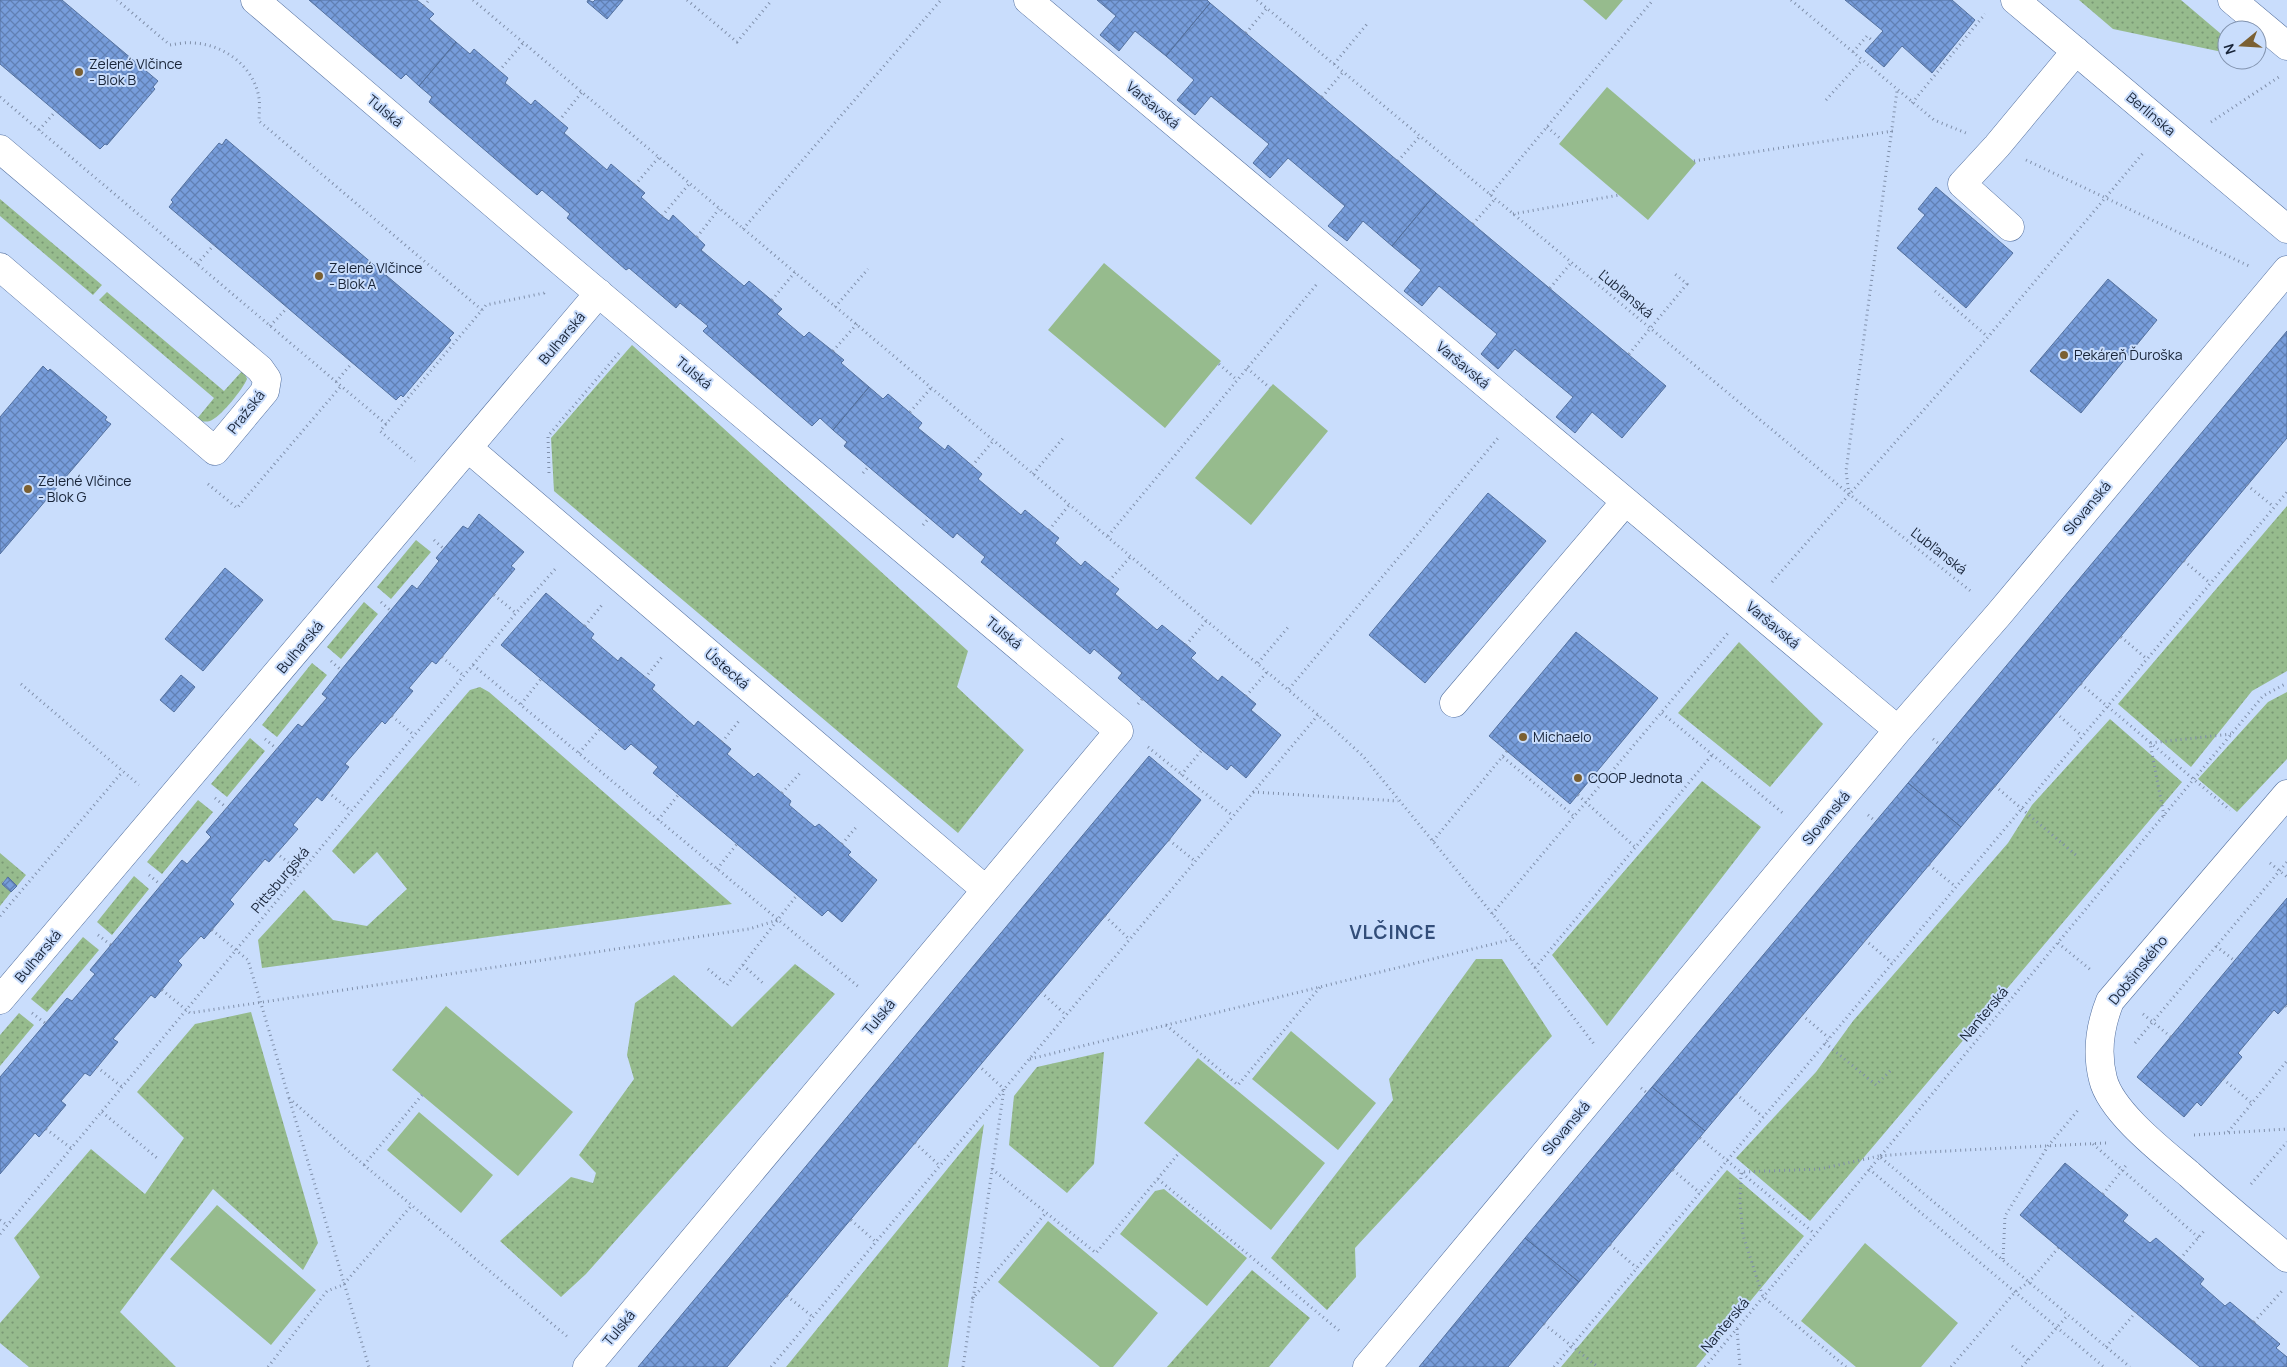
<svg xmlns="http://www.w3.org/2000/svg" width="2287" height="1367" viewBox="0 0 2287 1367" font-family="Manrope,sans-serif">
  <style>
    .green { fill: url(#green-dots) }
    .pitch { fill: #96bb8d }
    .building { fill: url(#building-cross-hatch); stroke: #54719f }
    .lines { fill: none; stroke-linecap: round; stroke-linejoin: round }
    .minor-casing { stroke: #536f9e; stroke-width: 29 }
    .path { stroke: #8090ab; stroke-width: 3; stroke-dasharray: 1 4; stroke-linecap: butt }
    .minor { stroke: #fff; stroke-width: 28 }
    .poi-dot { fill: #7b6032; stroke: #c9ddfc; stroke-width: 2 }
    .labels { text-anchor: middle; stroke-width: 4; stroke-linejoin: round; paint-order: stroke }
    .poi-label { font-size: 14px; fill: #182438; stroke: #c9ddfc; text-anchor: start }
    .street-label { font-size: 14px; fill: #182438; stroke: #c9ddfc }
    .district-label { font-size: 19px; font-weight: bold; letter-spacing: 1px; fill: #324d79; stroke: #c9ddfc }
  </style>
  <defs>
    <pattern id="green-dots" width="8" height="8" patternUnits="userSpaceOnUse" patternTransform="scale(1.25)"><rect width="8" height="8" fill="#96bb8d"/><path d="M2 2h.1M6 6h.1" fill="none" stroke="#799874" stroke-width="1.8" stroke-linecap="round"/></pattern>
    <pattern id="building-cross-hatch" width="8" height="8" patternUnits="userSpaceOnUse" patternTransform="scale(1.25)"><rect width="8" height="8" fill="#779ddb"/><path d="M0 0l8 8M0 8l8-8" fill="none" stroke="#6180b3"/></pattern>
  </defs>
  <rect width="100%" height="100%" fill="#c9ddfc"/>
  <!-- green -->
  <path class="green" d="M2079 0H2181L2227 39V53L2113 29Z
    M0 199 102 285 93 295 0 216Z
    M107 292 224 391 243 370 247 379C243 389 222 415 212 420 207 423 202 421 196 420L214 398 99 300Z
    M632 345 968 651 957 687 1024 750 958 833 554 491 551 438Z
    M2287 506V671L2252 691 2191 767 2118 704Z
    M416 540 431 552 391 599 377 587Z
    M364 602 378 614 341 659 327 647Z
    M1739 642 1823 724 1770 787 1678 713Z
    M312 663 327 675 277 737 262 725Z
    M480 687 489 692 732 904 262 968 258 940 304 890 333 920 367 926 407 889 377 852 354 874 332 851 470 690Z
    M2287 692V759L2237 812 2198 779 2268 702Z
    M2110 719 2182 782 1810 1221 1736 1158 1816 1072 1853 1021 2008 843 2032 805Z
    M250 738 265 751 227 797 211 784Z
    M1702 781 1761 827 1607 1026 1552 955Z
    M198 800 213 812 162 874 147 862Z
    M0 853 26 875 17 886 8 877 2 883 11 892 0 906Z
    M134 876 149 889 112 935 97 922Z
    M83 937 99 950 47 1012 31 999Z
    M1476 959H1502L1552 1036 1355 1248 1356 1277 1327 1310 1271 1258 1393 1100 1389 1079Z
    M795 964 835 994 586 1274 561 1297 500 1241 571 1177 593 1183 596 1173 579 1155 634 1079 627 1055 635 1003 674 975 732 1027Z
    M251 1012 318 1243 303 1270 213 1189 120 1312 176 1367H29L0 1343V1323L40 1277 14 1238 91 1149 145 1194 184 1138 137 1092 195 1024Z
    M19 1013 34 1025 0 1066V1035Z
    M1104 1052 1094 1164 1067 1193 1009 1145 1014 1096 1037 1067Z
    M984 1124 948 1367H786Z
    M1727 1170 1804 1236 1696 1367H1561Z
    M1252 1270 1310 1318 1269 1367H1167Z"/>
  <!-- pitch -->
  <path class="pitch" d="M1583 0H1623L1606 20Z
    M1607 87 1696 163 1648 220 1559 144Z
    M1104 263 1221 361 1165 428 1048 330Z
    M1273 384 1328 431 1251 525 1195 478Z
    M446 1006 573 1112 518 1176 392 1070Z
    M1291 1031 1376 1103 1338 1150 1252 1079Z
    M1198 1058 1325 1163 1271 1230 1144 1123Z
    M419 1112 493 1175 461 1213 387 1150Z
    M1164 1189 1247 1258 1207 1306 1120 1234 1155 1191Z
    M217 1205 316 1290 271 1345 170 1259Z
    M1048 1221 1158 1313 1113 1367H1100L998 1282Z
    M1865 1243 1958 1323 1921 1367H1856L1801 1321Z"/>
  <!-- building -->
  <path class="building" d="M0 0H62L158 81 153 87 155 89 107 145 105 144 100 149 0 64Z
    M309 0H417L434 14 429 19 456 42 419 86 406 74 401 79Z
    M588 0 593 2 595 0H623L607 19 587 2Z
    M1097 0H1207L1210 3 1166 56 1135 31 1119 51 1100 35 1116 16Z
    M1845 0H1952L1975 20 1932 73 1902 46 1884 67 1865 51 1883 31Z
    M1210 3 1436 193 1392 246 1363 221 1347 241 1328 226 1345 206 1288 158 1270 178 1253 163 1269 144 1211 96 1195 115 1177 100 1194 80 1166 56Z
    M456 42 470 54 474 49 508 78 505 83 531 105 535 100 568 128 564 133 607 170 611 164 645 193 641 197 662 216 669 221 673 215 705 245 701 250 744 286 749 281 782 309 777 314 804 337 809 332 844 360 841 363 869 387 833 430 820 418 812 426 703 331 708 326 680 303 676 308 629 268 626 270 567 218 570 214 542 190 537 195 429 102 432 97 419 86Z
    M226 139 454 333 449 338 451 340 403 397 401 395 396 400 169 207 173 202 171 200 195 171 219 143 222 145Z
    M1936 187 2013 253 1966 308 1897 248 1925 215 1918 209Z
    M1436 193 1666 386 1622 438 1592 412 1575 433 1556 417 1573 397 1515 349 1498 369 1481 354 1497 334 1439 286 1422 306 1404 291 1421 270 1392 246Z
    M2108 279 2157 320 2081 413 2030 371Z
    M2287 331V438L1961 827 1908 783Z
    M43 366 48 371 50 369 107 417 105 420 111 424 0 554V417Z
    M869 387 883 399 888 394 922 423 918 428 945 450 948 445 982 474 978 479 1021 515 1025 510 1049 530 1059 538 1055 543 1081 566 1085 561 1109 581 1119 589 1115 594 1157 630 1162 625 1196 653 1191 658 1218 681 1222 676 1256 704 1251 710 1281 735 1246 778 1231 765 1227 770 1202 750 1118 678 1122 673 1094 649 1090 654 981 562 985 557 957 533 953 538 844 446 847 442 833 430Z
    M1488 493 1546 541 1425 683 1369 635Z
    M479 514 524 552 511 566 515 569 436 664 432 661 409 688 413 691 385 724 382 721 345 764 349 767 322 801 317 797 293 825 298 829 269 862 265 859 230 900 234 904 204 939 201 936 178 961 182 965 155 998 151 995 113 1039 118 1042 90 1076 85 1073 61 1101 66 1105 39 1137 35 1133 0 1174V1077L67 998 72 1001 95 974 90 970 182 860 187 864 211 837 206 832 298 724 302 727 327 698 322 694 341 670 412 585 417 589 439 561 436 558 463 526 468 529Z
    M225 568 263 600 203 671 165 639Z
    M546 593 594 634 591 638 618 661 621 657 655 685 652 689 694 726 698 721 731 749 727 754 754 777 758 773 791 801 789 805 815 827 819 824 842 844 851 852 848 855 877 880 842 922 828 910 822 916 653 773 658 767 631 744 625 750 501 645Z
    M1576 632 1658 698 1570 804 1489 736Z
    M181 675 195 687 174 712 160 700Z
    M1149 756 1201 800 1169 840 727 1367H638Z
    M1908 783 1961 827 1705 1131 1652 1087Z
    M8 877 17 886 11 892 2 884Z
    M2287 898V1004L2278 1014 2274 1010 2238 1053 2242 1057 2201 1106 2197 1102 2184 1117 2137 1077Z
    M1652 1087 1705 1131 1579 1282 1525 1238Z
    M2065 1163 2128 1215 2123 1221 2150 1243 2156 1238 2204 1279 2200 1284 2225 1306 2230 1302 2280 1344 2276 1348 2287 1357V1367H2200L2020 1215Z
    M1525 1238 1579 1282 1508 1367H1419Z"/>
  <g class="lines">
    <defs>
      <path id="minor" d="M255 0 565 265 1119 731 587 1367
        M1028 0 1898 730
        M2015 0 2287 229
        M2232 0 2287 46
        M0 149 260 369 267 379 265 391 215 451 0 267
        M2010 227 1962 184 1997 146 2076 51
        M468 448 986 890
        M1454 703 1625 502
        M2287 794 2110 1001C2100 1026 2096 1052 2103 1079 2111 1112 2163 1152 2189 1174 2221 1203 2254 1230 2287 1258
        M0 1000 599 293
        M1367 1367 1898 730 1999 614 2287 270"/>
    </defs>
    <!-- minor casing -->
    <use href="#minor" class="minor-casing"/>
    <!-- path -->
    <path class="path" d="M473 0 1318 715 1363 756 1513 939 1594 1044
      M687 0 737 42 772 0
      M1257 0 1849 494 1973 593
      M1791 0 1934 120 1966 133
      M424 6 429 0
      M1246 33 1267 8
      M1853 52 1867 36 1874 42
      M1334 64 1367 24
      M499 71 524 42
      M0 97 386 424 482 310 259 121C259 114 260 105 259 98 254 66 223 44 193 43 185 42 177 44 170 45L117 0
      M1322 97 1343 72
      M1826 100 1862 60
      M1912 103 1985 14
      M559 121 582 92
      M2211 122 2279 77
      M1547 127 1562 140
      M39 130 56 111
      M2026 160 2249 266
      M1398 161 1420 136
      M1694 161 1893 131
      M635 185 659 157
      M1490 195 1653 0
      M1513 214 1619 195
      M662 216 689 184
      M1473 224 1495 199
      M743 229 941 0
      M697 237 719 209
      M197 264 214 245
      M1550 288 1571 263
      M1935 291 1988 337
      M772 300 795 272
      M835 307 868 269
      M482 310 486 305 544 293 546 290
      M270 326 287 308
      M833 351 857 324
      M1629 354 1687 284 1675 274
      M1219 364 1237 380
      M1247 368 1270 388
      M336 382 352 363
      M910 412 931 388
      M386 424 380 431 415 461
      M972 466 993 441
      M549 473 548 436 619 353
      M863 473 869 466
      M1033 474 1064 437
      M208 484 237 508 341 386
      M2247 485 2274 507
      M1849 494 1846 471 1897 91
      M923 525 929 518
      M1049 530 1070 504
      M1108 536 1317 284
      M434 540 444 549
      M2184 561 2210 583
      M1109 581 1132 555
      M1772 582 1988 337 2144 152
      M494 595 516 613
      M381 602 391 611
      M585 626 602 605
      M2121 637 2147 659
      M1186 645 1207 620
      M442 657 464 676
      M331 661 341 670
      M1258 663 1290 625
      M473 665 860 988
      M645 678 662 657
      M21 684 139 785
      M2081 684 2230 810
      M1289 689 1498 438
      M1246 696 1268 671
      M521 704 541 679
      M1138 704 1142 699
      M1662 713 1784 814
      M2056 713 2082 736
      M392 716 414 735
      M265 739 277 749
      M1933 739 1940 745
      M722 742 739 721
      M1148 747 1233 816
      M579 753 600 729
      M1503 757 1575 817
      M1181 775 1202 750
      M1995 786 2077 856
      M328 792 351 811
      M1253 792 1398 801
      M782 793 800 773
      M1578 795 1635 847
      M215 798 227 808
      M1868 815 1875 821
      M2164 816 2150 743 2231 734
      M658 820 679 794
      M1169 840 1195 861
      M1433 841 1507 751
      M842 844 858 825
      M276 853 301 872
      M2270 863 2287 877
      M1929 865 1956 887
      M717 869 737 844
      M149 875 161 885
      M1492 914 1729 632
      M0 916 123 771
      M1105 916 1129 939
      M212 930 248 960 369 1367
      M98 935 111 945
      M1865 940 1892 963
      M2058 943 2092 971
      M2216 946 2235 961
      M743 965 765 985
      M1535 968 1712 755
      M708 969 727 985 797 895
      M162 990 190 1013 749 929 778 920
      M1041 992 1066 1015
      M2286 1006 2287 1007
      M32 1013 45 1023
      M2143 1014 2171 1037
      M1802 1015 1829 1038
      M1166 1025 1238 1085 1321 986
      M1825 1043 1876 1085 1891 1070
      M2135 1043 2287 862
      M1030 1059 1513 939
      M97 1067 122 1087
      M2223 1079 2252 1103
      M1641 1088 1647 1093
      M1736 1094 1763 1117
      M289 1098 364 1165 569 1338
      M102 1112 157 1158
      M46 1129 71 1148
      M2228 1132 2287 1061
      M2194 1135 2287 1129
      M1700 1138 1815 1234
      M915 1143 940 1166
      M2106 1143 1928 1152 1879 1156 2130 1367
      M2093 1144 2199 1238
      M364 1165 422 1095
      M992 1169 1096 1253 1179 1153
      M1869 1169 2104 1367
      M1673 1170 1700 1193
      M1158 1179 1342 1333
      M2251 1184 2287 1142
      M2103 1194 2128 1163
      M0 1220 7 1225
      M851 1220 876 1242
      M0 1234 516 613 557 567
      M1610 1245 1637 1268
      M2003 1259 2005 1216 2048 1146 2079 1109
      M2180 1259 2204 1231
      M787 1296 813 1317
      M972 1299 1045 1214
      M2254 1322 2282 1291
      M1544 1324 1598 1367
      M1737 1329 1740 1367
      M2012 1346 2028 1360
      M2106 1347 2136 1312
      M268 1367 327 1291 343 1285 412 1205
      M771 1367 1318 715
      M963 1367 1004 1089 979 1066
      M1554 1367 2287 492
      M1705 1367 2263 696 2287 683
      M1846 1367 1763 1297 1743 1235 1740 1201 1741 1172 1820 1169 1879 1156
      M1951 1367 2015 1292 2029 1282 2059 1247
      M2022 1367 2068 1315"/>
    <!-- minor -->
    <use href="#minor" class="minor"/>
  </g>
  <!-- markers -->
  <g class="poi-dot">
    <circle cx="79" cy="72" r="5"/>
    <circle cx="319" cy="276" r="5"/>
    <circle cx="2064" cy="355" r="5"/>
    <circle cx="28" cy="489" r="5"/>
    <circle cx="1523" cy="737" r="5"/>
    <circle cx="1578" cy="778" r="5"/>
  </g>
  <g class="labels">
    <!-- poi labels -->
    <g class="poi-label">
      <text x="89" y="69">Zelené Vlčince<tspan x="89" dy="16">- Blok B</tspan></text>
      <text x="329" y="273">Zelené Vlčince<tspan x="329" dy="16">- Blok A</tspan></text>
      <text x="2074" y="360">Pekáreň Ďuroška</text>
      <text x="38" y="486">Zelené Vlčince<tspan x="38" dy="16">- Blok G</tspan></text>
      <text x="1533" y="742">Michaelo</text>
      <text x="1588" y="783">COOP Jednota</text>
    </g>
    <!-- street labels -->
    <g class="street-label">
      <text transform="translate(1153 105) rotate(40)" y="5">Varšavská</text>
      <text transform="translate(385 111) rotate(40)" y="5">Tulská</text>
      <text transform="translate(2151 114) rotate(40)" y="5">Berlínska</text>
      <text transform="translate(1626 294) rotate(40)" y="5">Ľubľanská</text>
      <text transform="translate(562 338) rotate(-50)" y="5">Bulharská</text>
      <text transform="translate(1463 365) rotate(40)" y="5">Varšavská</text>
      <text transform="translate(694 373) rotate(40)" y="5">Tulská</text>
      <text transform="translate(246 412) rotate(-52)" y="5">Pražská</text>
      <text transform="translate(2087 508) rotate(-50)" y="5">Slovanská</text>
      <text transform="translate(1939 551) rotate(38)" y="5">Ľubľanská</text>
      <text transform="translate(1773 625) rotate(40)" y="5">Varšavská</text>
      <text transform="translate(1004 633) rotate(40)" y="5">Tulská</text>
      <text transform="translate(300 647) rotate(-50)" y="5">Bulharská</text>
      <text transform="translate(727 669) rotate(41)" y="5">Ústecká</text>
      <text transform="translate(1826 818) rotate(-50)" y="5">Slovanská</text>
      <text transform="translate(280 880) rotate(-50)" y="5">Pittsburgská</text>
      <text transform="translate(38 956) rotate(-50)" y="5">Bulharská</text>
      <text transform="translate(2138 970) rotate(-51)" y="5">Dobšinského</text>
      <text transform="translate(1984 1014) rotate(-50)" y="5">Nanterská</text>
      <text transform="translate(879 1017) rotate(-50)" y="5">Tulská</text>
      <text transform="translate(1566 1128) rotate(-50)" y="5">Slovanská</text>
      <text transform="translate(1725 1325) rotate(-50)" y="5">Nanterská</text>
      <text transform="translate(619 1328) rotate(-50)" y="5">Tulská</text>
    </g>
    <!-- district labels -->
    <g class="district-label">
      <text x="1393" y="939">VLČINCE</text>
    </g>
  </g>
  <!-- north arrow -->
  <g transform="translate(2242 45) rotate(252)"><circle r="24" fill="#c9ddfc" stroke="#8293ae"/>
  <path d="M0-4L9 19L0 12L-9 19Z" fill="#7b6032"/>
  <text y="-8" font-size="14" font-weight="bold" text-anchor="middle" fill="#182438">N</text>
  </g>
</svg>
